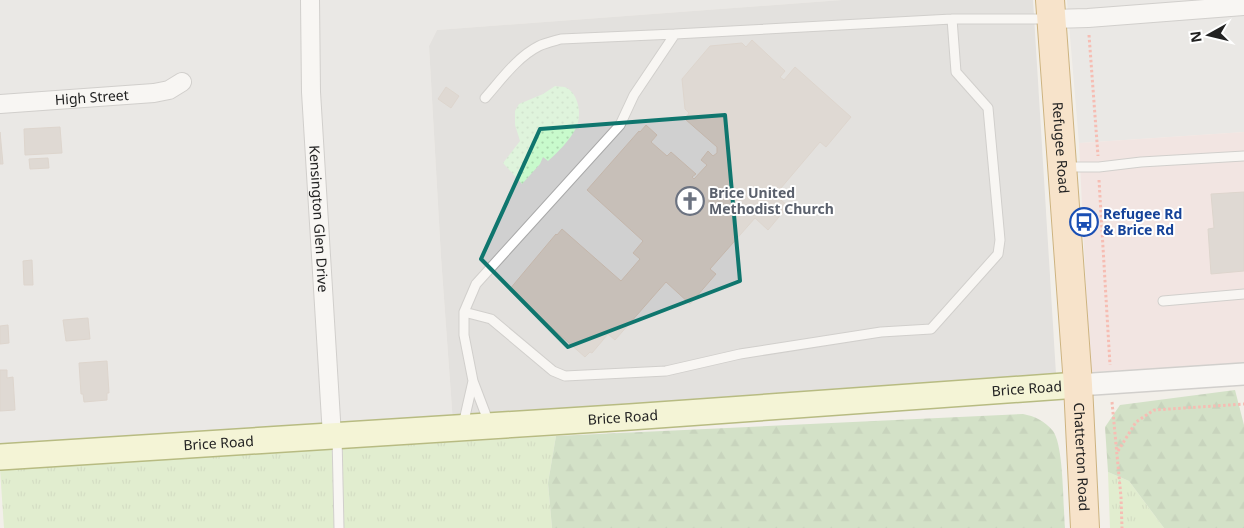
<svg xmlns="http://www.w3.org/2000/svg" width="1244" height="528" viewBox="0 0 1244 528" font-family="'Noto Sans',sans-serif">
  <style>
    .residential { fill: #e0dfdf }
    .commercial { fill: #f2dad9 }
    .religious { fill: #d0d0d0 }
    .grass { fill: url(#grass-tufts) }
    .forest { fill: url(#forest-firs) }
    .park { fill: url(#park-dots) }
    .building { fill: #c7bfb8; stroke: #c4b6ab }
    .lines { fill: none; stroke-linecap: round; stroke-linejoin: round }
    .service-casing { stroke: #a9a9a9; stroke-width: 11 }
    .minor-casing { stroke: #a9a9a9; stroke-width: 20 }
    .tertiary-casing { stroke: #a9a9a9; stroke-width: 24 }
    .secondary-casing { stroke: #707d05; stroke-width: 28 }
    .primary-casing { stroke: #a06b00; stroke-width: 30 }
    .path { stroke: #fa8072; stroke-width: 3; stroke-dasharray: 2.5 2.5; stroke-linecap: butt }
    .service { stroke: #fff; stroke-width: 9 }
    .minor { stroke: #fff; stroke-width: 18 }
    .tertiary { stroke: #fff; stroke-width: 21 }
    .secondary { stroke: #f7fabf; stroke-width: 25 }
    .primary { stroke: #fcd6a4; stroke-width: 28 }
    .marked { fill: none; stroke: #0f766e; stroke-width: 4; stroke-linejoin: round }
    .labels { text-anchor: middle; stroke-width: 4; stroke-linejoin: round; paint-order: stroke }
    .street-label { font-size: 14px; fill: #222; stroke: #fff }
    .worship-label { font-size: 14px; font-weight: bold; fill: #5b616d; stroke: #fff; text-anchor: start }
    .transit-label { font-size: 14px; font-weight: bold; fill: #164399; stroke: #fff; text-anchor: start }
  </style>
  <defs>
    <pattern id="grass-tufts" width="24" height="20" patternUnits="userSpaceOnUse" patternTransform="scale(1.25)"><rect width="24" height="20" fill="#cdebb0"/><path d="M3 7l-1-3M5 7V3M7 7l1-3M15 17l-1-3M17 17v-4M19 17l1-3" fill="none" stroke="#b0c997"/></pattern>
    <pattern id="forest-firs" width="22" height="20" patternUnits="userSpaceOnUse" patternTransform="scale(1.25)"><rect width="22" height="20" fill="#add19e"/><path d="M5 1l3.5 6h-7zM16 11l3.5 6h-7z" fill="#95b388"/></pattern>
    <pattern id="park-dots" width="8" height="8" patternUnits="userSpaceOnUse" patternTransform="scale(1.25)"><rect width="8" height="8" fill="#c8facc"/><path d="M2 2h.1M6 6h.1" fill="none" stroke="#acd6af" stroke-width="1.8" stroke-linecap="round"/></pattern>
  </defs>
  <rect width="100%" height="100%" fill="#f2efe9"/>
  <!-- residential -->
  <path class="residential" d="M0 0H842L437 30 429 46 441 257 453 423 0 446Z
    M1067 0H1244V132L1079 143Z"/>
  <!-- commercial -->
  <path class="commercial" d="M1244 132V364L1090 372 1079 143Z"/>
  <!-- religious -->
  <path class="religious" d="M842 0H1033L1056 374 453 423 441 257 429 46 437 30Z"/>
  <!-- grass -->
  <path class="grass" d="M556 436 548 483 552 528H4L0 469Z
    M1108 472 1129 481 1164 528H1110Z"/>
  <!-- forest -->
  <path class="forest" d="M1235 390 1244 425V528H1164L1129 481 1108 472 1105 427 1120 405Z
    M1023 414C1034 416 1045 421 1053 431 1064 446 1063 507 1065 528H552L548 483 556 436Z"/>
  <!-- park -->
  <path class="park" d="M555 86C559 87 564 86 567 88 579 95 582 116 576 128 570 140 558 152 548 161L543 157 540 164 522 184 503 163 520 141 515 125V111L519 104 543 94Z"/>
  <!-- building -->
  <path class="building" d="M752 40 785 71 780 77 784 80 795 67 851 117 826 147 820 142 775 195 788 206 768 230 755 218 710 269 716 274 690 304 666 282 615 340 608 334 592 353 590 352 585 357 509 290 556 234 557 235 562 229 621 281 640 259 633 253 643 241 587 190 639 131 640 132 646 125 657 135 651 142 667 156 671 152 696 174 692 177 694 179 707 165 701 160 708 151 713 156 717 153V147L685 119 689 113 685 109 682 79 710 46 742 43 746 47Z
    M446 87 459 96 451 108 438 99Z
    M60 127 62 153 25 155 24 129Z
    M0 132 3 164H0Z
    M48 158 49 168 30 169 29 159Z
    M1244 192V271L1211 274 1208 229 1214 228 1211 194Z
    M32 260 33 285H24L23 261Z
    M88 318 90 339 66 341 63 320Z
    M8 325 9 343 0 344V326Z
    M107 361 109 393H107V400L84 402 83 394H81L79 363Z
    M0 370H7V378L13 377 15 410 0 411Z"/>
  <g class="lines">
    <defs>
      <path id="service" d="M485 98C501 80 517 57 539 46 545 43 554 41 561 39L675 34
        M1065 167H1099L1141 162 1244 156
        M1163 301 1244 294
        M464 312 491 319 553 371 565 376 666 371 740 354 881 332 931 329 998 254 1000 240 988 108 956 72 952 19
        M473 381 464 335V312L476 284 620 125 634 95 675 34 952 19H1048
        M463 425 473 381 489 423
        M337 436 339 528"/>
      <g id="minor">
        <path id="s1" d="M310 0 311 92 332 436"/>
        <path d="M1051 19 1088 18 1244 6"/>
        <path id="s2" d="M0 104 154 93 169 90 182 82"/>
      </g>
      <path id="tertiary" d="M1078 385 1244 374"/>
      <g id="secondary">
        <path id="s3" d="M0 457 630 417 1078 385"/>
      </g>
      <g id="primary">
        <path id="s4" d="M1050 0 1078 385 1085 528"/>
      </g>
    </defs>
    <!-- service casing -->
    <use href="#service" class="service-casing"/>
    <!-- minor casing -->
    <use href="#minor" class="minor-casing"/>
    <!-- tertiary casing -->
    <use href="#tertiary" class="tertiary-casing"/>
    <!-- secondary casing -->
    <use href="#secondary" class="secondary-casing"/>
    <!-- primary casing -->
    <use href="#primary" class="primary-casing"/>
    <!-- path -->
    <path class="path" d="M1089 35 1098 156
      M1099 180 1110 365
      M1112 402 1121 497 1122 528
      M1118 451 1136 422 1154 410 1244 404"/>
    <!-- service -->
    <use href="#service" class="service"/>
    <!-- minor -->
    <use href="#minor" class="minor"/>
    <!-- tertiary -->
    <use href="#tertiary" class="tertiary"/>
    <!-- secondary -->
    <use href="#secondary" class="secondary"/>
    <!-- primary -->
    <use href="#primary" class="primary"/>
  </g>
  <!-- marked area -->
  <path d="M0 0H1244V528H0ZM725 115 740 281 568 347 481 259 540 129Z" fill="#f2efe9" fill-opacity=".55" fill-rule="evenodd"/>
  <path class="marked" d="M725 115 740 281 568 347 481 259 540 129Z"/>
  <!-- icons -->
  <defs>
    <symbol id="church-ring" viewBox="-11 -11 22 22"><circle r="9.5" fill="#fff" stroke="#6b7280" stroke-width="1.5"/><path d="M-1.2-6h2.4v3.5h3.3v2.4h-3.3V6h-2.4V-.1h-3.3v-2.4h3.3Z" fill="#6b7280"/></symbol>
    <symbol id="bus-ring" viewBox="-11 -11 22 22"><circle r="9.5" fill="#fff" stroke="#1a4fb4" stroke-width="1.5"/><path d="M-5-6H5V4H4V6H2V4H-2V6H-4V4H-5ZM-3.5-4V0h7V-4ZM-3.5 1.2v1.5H-2V1.2ZM2 1.2v1.5H3.5V1.2Z" fill="#1a4fb4"/></symbol>
  </defs>
  <g fill-rule="evenodd">
    <use href="#church-ring" x="674" y="185" width="32" height="32"/>
    <use href="#bus-ring" x="1068" y="206" width="32" height="32"/>
  </g>
  <g class="labels">
    <!-- street labels -->
    <g class="street-label">
      <text dy="5" stroke="none"><textPath href="#s2" startOffset="92">High Street</textPath></text>
      <text dy="5" stroke="none"><textPath href="#s4" startOffset="148">Refugee Road</textPath></text>
      <text dy="5" stroke="none"><textPath href="#s1" startOffset="219">Kensington Glen Drive</textPath></text>
      <text dy="5" stroke="none"><textPath href="#s3" startOffset="1029">Brice Road</textPath></text>
      <text dy="5" stroke="none"><textPath href="#s3" startOffset="624">Brice Road</textPath></text>
      <text dy="5" stroke="none"><textPath href="#s3" startOffset="219">Brice Road</textPath></text>
      <text dy="5" stroke="none"><textPath href="#s4" startOffset="458">Chatterton Road</textPath></text>
    </g>
    <!-- worship labels -->
    <g class="worship-label">
      <text x="709" y="198">Brice United<tspan x="709" dy="16">Methodist Church</tspan></text>
    </g>
    <!-- transit labels -->
    <g class="transit-label">
      <text x="1103" y="219">Refugee Rd<tspan x="1103" dy="16">&amp; Brice Rd</tspan></text>
    </g>
  </g>
  <!-- north arrow -->
  <g transform="translate(1209 35) rotate(262)" stroke="#ffffff" stroke-width="4" paint-order="stroke">
  <path d="M0-4L9 19L0 12L-9 19Z" fill="#222222"/>
  <text y="-8" font-size="14" font-weight="bold" text-anchor="middle" fill="#222222">N</text>
  </g>
</svg>
